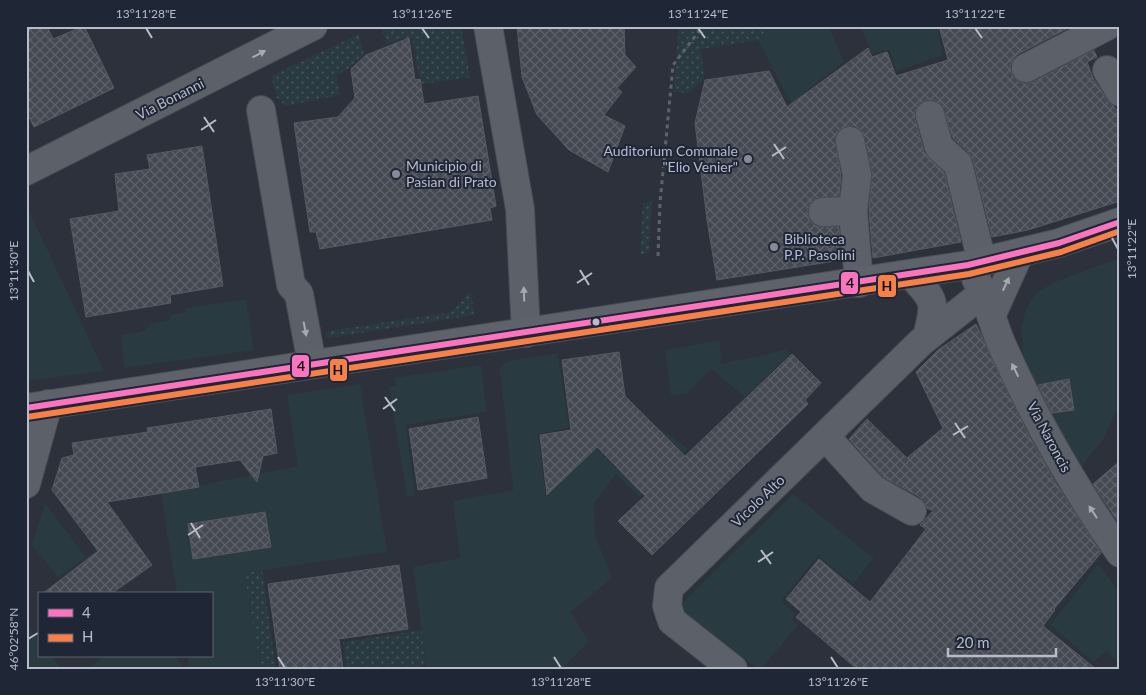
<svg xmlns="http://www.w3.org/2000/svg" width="1146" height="695" viewBox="0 0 1146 695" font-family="Lato,sans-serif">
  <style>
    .grass { fill: url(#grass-dots) }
    .garden { fill: #293a40 }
    .building { fill: url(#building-cross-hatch); stroke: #545963 }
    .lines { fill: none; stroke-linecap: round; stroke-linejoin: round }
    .minor-casing { stroke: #484c54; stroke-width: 30 }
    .major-casing { stroke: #4a4e58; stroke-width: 30 }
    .path { stroke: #5e636a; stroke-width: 3; stroke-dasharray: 4 4; stroke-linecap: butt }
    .minor { stroke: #5c6068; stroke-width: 28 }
    .major { stroke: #5e626a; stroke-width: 28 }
    .bus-1-casing { stroke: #1f2636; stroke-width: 10 }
    .bus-2-casing { stroke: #1f2636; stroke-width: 10 }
    .bus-1 { stroke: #fc73be; stroke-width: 6 }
    .bus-2 { stroke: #f78048; stroke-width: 6 }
    .oneway { fill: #a5aab7 }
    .ticks { fill: none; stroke: #b7bccb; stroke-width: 2 }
    .poi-dot { fill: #868b99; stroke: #1f2636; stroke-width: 2 }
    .bus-dot { fill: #b7bccb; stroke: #1f2636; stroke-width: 2 }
    .labels { text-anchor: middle; stroke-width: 4; stroke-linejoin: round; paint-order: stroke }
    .street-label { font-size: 14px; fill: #b7bccb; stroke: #1f2636 }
    .poi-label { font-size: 14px; fill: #b7bccb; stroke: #1f2636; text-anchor: start }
    .line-badge { stroke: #1f2636; stroke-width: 2 }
    .pale-badge-label { font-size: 14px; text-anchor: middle; font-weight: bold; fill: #111 }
    .neatline { fill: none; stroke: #b7bccb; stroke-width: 2 }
    .ticks-label { font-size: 12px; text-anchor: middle; fill: #b7bccb }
  </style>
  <defs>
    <pattern id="grass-dots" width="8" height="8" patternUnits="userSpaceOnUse" patternTransform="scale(1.25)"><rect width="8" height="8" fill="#293a40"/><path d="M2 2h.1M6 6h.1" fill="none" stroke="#46555a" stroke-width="1.8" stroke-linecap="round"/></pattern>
    <pattern id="building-cross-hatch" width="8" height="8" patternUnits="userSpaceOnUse" patternTransform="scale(1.25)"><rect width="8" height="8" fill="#454952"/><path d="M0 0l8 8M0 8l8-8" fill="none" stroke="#5e616a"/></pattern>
  </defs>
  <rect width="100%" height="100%" fill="#2c313b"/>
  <!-- grass -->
  <path class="grass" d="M382 26H461L470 77 422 84 419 76 412 38 400 39 386 44Z
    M679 26H771L758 40 701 49 704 79 689 93 673 92Z
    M359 34 364 55 348 69 336 75 340 95 286 106 277 98 271 76Z
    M652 201 649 253 640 255 643 203Z
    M469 293H471L474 315 329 338 325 334 328 331 451 312Z
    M262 570 276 669H261L243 573Z
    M422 630 426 663 418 669H346L343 642Z"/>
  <!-- garden -->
  <path class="garden" d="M771 26H829L844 62 805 92 810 101 795 111 758 40Z
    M861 26H937L943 55 897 71 889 49 872 54Z
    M26 204 104 371 26 381Z
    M1120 258V403L1103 440 1077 472 1060 442 1023 354 1021 328 1026 308 1037 292 1057 281Z
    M246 299 254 350 124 368 121 335 144 331 151 324 170 320V315L185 312V308Z
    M720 340 721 364 785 350 790 354 745 397 711 369 687 394 671 395 665 350Z
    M558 353 569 428 538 434 546 497 597 448 616 468 657 427 688 448 639 497 616 474 594 504 595 535 612 578 571 612 589 642 561 669H427L413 567 460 558 453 501 513 490 500 368 509 361Z
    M481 365 487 412 406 425 415 495 407 497 389 387 396 386 394 378Z
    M360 384 387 552 244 573 261 669H189L187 656H211V594H177L161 493 298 466 287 395Z
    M793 494 874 558 853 584 818 556 781 601 795 614 792 620 798 625 761 669H758L678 607Z
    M45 503 86 557 58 578 32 545Z
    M1098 564 1120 593V665L1106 651 1093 662 1050 625Z
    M26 625 39 640V656H52L62 669H26Z
    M104 656H176L185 669H87Z"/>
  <!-- building -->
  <path class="building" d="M26 26H47L53 39 84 26 114 88 34 127 26 111Z
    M517 26H624L625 55 636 67 617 88 622 92 604 115 625 126 608 172 569 150 537 115 522 77Z
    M939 26H1072L1018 54 1013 60 1010 67 1012 75 1018 81 1025 84 1033 82 1094 50 1097 57 1087 62 1093 78 1107 100 1120 113V201L1028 230 992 237 973 160 968 152 953 138 941 104 934 100H926L919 104 915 112V119L924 152 944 172 961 242 873 258 869 211 872 172 862 131 855 126H847L839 130 835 137 841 176 839 196 815 199 810 204 807 212 810 221 816 226 839 227 841 260 717 280 707 220 695 123 705 80 769 71 787 107 868 48 872 57 887 52 896 76 948 60Z
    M409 38 415 80 420 79 424 104 478 96 496 206 490 208 492 220 320 249 316 232H310L294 123 338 117 355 98 351 69 366 55Z
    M202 146 223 286 170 295 171 303 86 317 70 219 119 211 115 174 150 169 147 155Z
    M976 324 1027 432 1057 485 1101 553 1054 609 1055 610 1043 626 1096 669H857L796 617 801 612 786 599 819 559 870 602 926 529 920 525 933 511 927 508 920 497 883 477 849 439 867 419 907 458 943 428 916 372 938 350Z
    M619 352 625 396 685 456 792 354 821 383 805 400 808 404 652 555 618 521 645 496 597 447 547 495 540 435 571 430 562 360Z
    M1069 379 1074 410 1052 413 1038 385Z
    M271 409 277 453 263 456 257 482 240 460 195 467 199 487 107 502 152 565 111 594H42L98 551 52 490 62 458 74 455 72 443 148 432 147 428Z
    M478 417 487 478 418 490 409 429Z
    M1120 461V525L1093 484Z
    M265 512 271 547 193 559 188 524Z
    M399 565 408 629 339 639 343 669H280L268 584Z"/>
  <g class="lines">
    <defs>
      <path id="minor" d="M488 26 520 209 526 333
        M1026 68 1107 26
        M1107 70 1120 92
        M261 110 291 285 299 294 312 364
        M930 115 939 147 958 164 982 262
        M850 141 857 175 853 211
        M26 171 313 26
        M823 212 853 211 859 283
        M911 275C936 301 936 302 927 337
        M976 279C987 299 992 321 1001 343 1034 418 1073 486 1120 553
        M992 314 1019 254
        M825 436 873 489 912 511
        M26 484 48 404
        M733 669 672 621 667 606 669 588 921 342 983 293"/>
      <path id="major" d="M26 408 968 265 1059 243 1120 222"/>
    </defs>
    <!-- minor casing -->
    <use href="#minor" class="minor-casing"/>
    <!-- major casing -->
    <use href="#major" class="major-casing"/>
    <!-- path -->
    <path class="path" d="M658 256 660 203 673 65 703 26"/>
    <!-- minor -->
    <use href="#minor" class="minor"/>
    <!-- major -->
    <use href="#major" class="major"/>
    <defs>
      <path id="bus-1" d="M26 408 968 265 1059 243 1120 222"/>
      <path id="bus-2" d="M27 417 969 274 1061 252 1120 231"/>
    </defs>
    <!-- bus-1 casing -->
    <use href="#bus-1" class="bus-1-casing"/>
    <!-- bus-2 casing -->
    <use href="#bus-2" class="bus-2-casing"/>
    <!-- bus-1 -->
    <use href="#bus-1" class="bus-1"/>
    <!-- bus-2 -->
    <use href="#bus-2" class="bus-2"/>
  </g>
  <!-- one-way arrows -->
  <defs><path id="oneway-solid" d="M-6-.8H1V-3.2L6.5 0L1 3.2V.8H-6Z" transform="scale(1.25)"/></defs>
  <g class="oneway">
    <use href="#oneway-solid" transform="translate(259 54) rotate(-27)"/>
    <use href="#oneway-solid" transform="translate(1006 284) rotate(-65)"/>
    <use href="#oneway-solid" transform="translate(524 294) rotate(-92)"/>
    <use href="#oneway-solid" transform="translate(305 329) rotate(79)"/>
    <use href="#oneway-solid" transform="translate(1015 370) rotate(-116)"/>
    <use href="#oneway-solid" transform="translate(1093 512) rotate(-123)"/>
  </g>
  <!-- ticks -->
  <path class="ticks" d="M146 28 152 38M422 28 429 38M698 28 705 38M975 28 982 38M204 117 214 132M201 130 216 120M774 144 784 159M772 156 786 147M1112 238 1118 249M580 270 589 285M28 271 34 282M577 283 592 273M385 397 395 411M383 409 397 399M955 423 965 438M953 435 968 426M191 523 200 538M188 535 203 525M761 550 771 564M758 562 773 552M28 639 38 633M278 657 285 668M554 657 561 668M831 657 838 668"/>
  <!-- markers -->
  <g class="poi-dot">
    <circle cx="748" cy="159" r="5"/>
    <circle cx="396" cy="174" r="5"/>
    <circle cx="774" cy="247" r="5"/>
  </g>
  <circle class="bus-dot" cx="596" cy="322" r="4.5"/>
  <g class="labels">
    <!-- street labels -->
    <g class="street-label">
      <text transform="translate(170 99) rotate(-27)" y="5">Via Bonanni</text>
      <text transform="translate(1049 437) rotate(62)" y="5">Via Naroncis</text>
      <text transform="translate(758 501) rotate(-44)" y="5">Vicolo Alto</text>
    </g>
    <!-- poi labels -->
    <g class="poi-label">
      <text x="738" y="156" text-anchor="end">Auditorium Comunale<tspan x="738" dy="16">"Elio Venier"</tspan></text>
      <text x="406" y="171">Municipio di<tspan x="406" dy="16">Pasian di Prato</tspan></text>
      <text x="784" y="244">Biblioteca<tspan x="784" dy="16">P.P. Pasolini</tspan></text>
    </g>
  </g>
  <g class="line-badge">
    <rect x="840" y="271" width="19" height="24" rx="5" fill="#fc73be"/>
    <rect x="877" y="274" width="20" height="24" rx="5" fill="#f78048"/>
    <rect x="291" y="354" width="19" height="24" rx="5" fill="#fc73be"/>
    <rect x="329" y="358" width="19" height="24" rx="5" fill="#f78048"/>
  </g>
  <g class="pale-badge-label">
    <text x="850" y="288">4</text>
    <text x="887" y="291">H</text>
    <text x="301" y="371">4</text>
    <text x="338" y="375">H</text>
  </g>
  <!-- border -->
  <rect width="1146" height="695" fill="none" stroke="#1f2636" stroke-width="55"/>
  <!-- legend -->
  <rect x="38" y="592" width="175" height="65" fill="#1f2636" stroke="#5c6272"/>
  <rect x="48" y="609" width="25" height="8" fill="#fc73be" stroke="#5c6272"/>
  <text x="82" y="618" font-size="15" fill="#b7bccb">4</text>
  <rect x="48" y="634" width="25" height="8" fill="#f78048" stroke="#5c6272"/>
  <text x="82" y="642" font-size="15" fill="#b7bccb">H</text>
  <!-- scale -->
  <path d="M948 648v8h108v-8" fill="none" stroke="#b7bccb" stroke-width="2.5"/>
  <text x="956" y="648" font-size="15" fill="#b7bccb" stroke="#1f2636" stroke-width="4" paint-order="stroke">20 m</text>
  <rect x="28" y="28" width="1090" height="640" class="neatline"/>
  <g class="ticks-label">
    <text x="146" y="18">13°11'28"E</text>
    <text x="422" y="18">13°11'26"E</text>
    <text x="698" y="18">13°11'24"E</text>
    <text x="975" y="18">13°11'22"E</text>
    <text transform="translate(1132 249) rotate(-90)" y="4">13°11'22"E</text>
    <text transform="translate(14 271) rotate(-90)" y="4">13°11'30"E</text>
    <text transform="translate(14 639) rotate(-90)" y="4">46°02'58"N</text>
    <text x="285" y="686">13°11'30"E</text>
    <text x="561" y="686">13°11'28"E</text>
    <text x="838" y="686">13°11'26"E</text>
  </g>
</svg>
